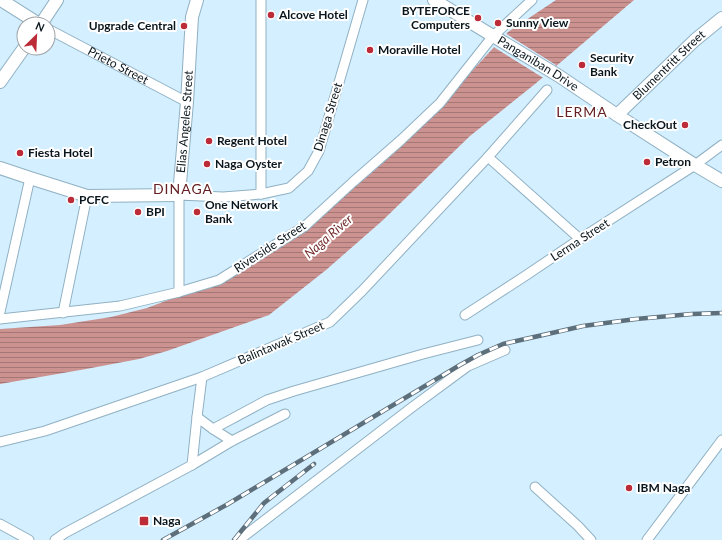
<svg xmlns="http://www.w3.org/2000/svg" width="722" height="540" viewBox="0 0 722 540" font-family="Lato,sans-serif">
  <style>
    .water { fill: url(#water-rules) }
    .pier { fill: #d4efff }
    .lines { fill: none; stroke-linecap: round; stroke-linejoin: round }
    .street-casing { stroke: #90b1c3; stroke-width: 11 }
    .secondary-casing { stroke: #90b1c3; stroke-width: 14 }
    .street { stroke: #fff; stroke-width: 9 }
    .secondary { stroke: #fff; stroke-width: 12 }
    .rail-casing { stroke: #5d6f7a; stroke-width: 4.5 }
    .rail { stroke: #fff; stroke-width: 3; stroke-dasharray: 9; stroke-linecap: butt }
    .poi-dot { fill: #bc2b38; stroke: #fff; stroke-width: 1.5 }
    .labels { text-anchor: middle; stroke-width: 4; stroke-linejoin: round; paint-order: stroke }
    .poi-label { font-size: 12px; font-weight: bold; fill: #0a161d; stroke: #fff; text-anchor: start }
    .street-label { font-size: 12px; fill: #0a161d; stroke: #fff }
    .water-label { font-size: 13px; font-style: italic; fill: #722b2c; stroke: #fff }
    .quarter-label { font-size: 14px; letter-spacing: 1px; fill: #652023; stroke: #fff }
  </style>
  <defs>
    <pattern id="water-rules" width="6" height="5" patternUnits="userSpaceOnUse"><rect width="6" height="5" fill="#cc9290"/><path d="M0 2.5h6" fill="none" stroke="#a47675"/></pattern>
  </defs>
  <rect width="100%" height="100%" fill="#d4efff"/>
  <!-- water -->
  <path class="water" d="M556 0H634L535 84 470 136 382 221 326 270 269 315 167 351 139 359 86 369 0 384V329L60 325 111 317 147 308 176 297 223 283 299 235 376 169 411 137 508 32Z"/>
  <!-- pier -->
  <path class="pier" d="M505 33 556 65 550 74 545 79 492 46Z"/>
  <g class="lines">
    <defs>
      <g id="street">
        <path d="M261 0V194"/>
        <path id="s1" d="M48 29 187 102"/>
        <path d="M488 157 580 239"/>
        <path d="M179 292V195L223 197 261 194 289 188 308 171 319 151 363 0"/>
        <path d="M0 312 30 178"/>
        <path d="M63 313 87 196"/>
        <path d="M465 315 525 276 580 239 695 165 722 145"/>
        <path d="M0 319 120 306 179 292 219 280 305 226 353 182 401 140 440 103 493 36 532 0"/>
        <path d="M197 417 213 429 232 441"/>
        <path d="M213 429 267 400 294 391 423 354 478 340"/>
        <path d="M0 442 45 431 202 377 330 322 362 291 488 157 547 90"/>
        <path d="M192 465 232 441 285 414"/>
        <path d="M535 487 578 526 591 540"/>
        <path d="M0 524 29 540"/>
        <path d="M55 540 65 533 192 465 197 417 202 377"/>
        <path d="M239 540 411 408 468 366 505 350"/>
        <path d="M647 540 722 440"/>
      </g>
      <g id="secondary">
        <path d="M1 0 39 24"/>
        <path id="s2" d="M434 0 493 36 559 76 617 115 695 165 722 181"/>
        <path d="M41 24 57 0"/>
        <path d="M0 82 24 48"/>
        <path id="s3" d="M617 115 695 40 722 18"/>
        <path id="s4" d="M0 168 30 178 87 196 179 195 187 102 192 17 197 0"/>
      </g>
    </defs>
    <!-- street casing -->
    <use href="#street" class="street-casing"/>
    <!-- secondary casing -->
    <use href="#secondary" class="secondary-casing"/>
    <!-- street -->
    <use href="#street" class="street"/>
    <!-- secondary -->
    <use href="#secondary" class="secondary"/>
    <defs>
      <path id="rail" d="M163 540 228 504 460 365 478 355 503 344 583 326 636 319 692 314 722 313
        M234 540 264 503 314 464"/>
    </defs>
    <!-- rail casing -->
    <use href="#rail" class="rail-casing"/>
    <!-- rail -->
    <use href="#rail" class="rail"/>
  </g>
  <!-- markers -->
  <g class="poi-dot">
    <circle cx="271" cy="15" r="4"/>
    <circle cx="478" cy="18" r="4"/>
    <circle cx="498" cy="23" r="4"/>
    <circle cx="184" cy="26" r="4"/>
    <circle cx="370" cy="50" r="4"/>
    <circle cx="582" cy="65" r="4"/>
    <circle cx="685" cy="125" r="4"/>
    <circle cx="209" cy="141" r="4"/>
    <circle cx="20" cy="153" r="4"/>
    <circle cx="647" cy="162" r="4"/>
    <circle cx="207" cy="164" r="4"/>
    <circle cx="71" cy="200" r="4"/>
    <circle cx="138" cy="212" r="4"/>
    <circle cx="197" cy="212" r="4"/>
    <circle cx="629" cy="488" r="4"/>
    <rect x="139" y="516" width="10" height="10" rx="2"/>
  </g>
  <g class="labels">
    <!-- poi labels -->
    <g class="poi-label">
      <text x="470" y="15" text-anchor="end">BYTEFORCE<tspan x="470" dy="14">Computers</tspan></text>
      <text x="279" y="19">Alcove Hotel</text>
      <text x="506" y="27">Sunny View</text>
      <text x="176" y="30" text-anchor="end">Upgrade Central</text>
      <text x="378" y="54">Moraville Hotel</text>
      <text x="590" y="62">Security<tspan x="590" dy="14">Bank</tspan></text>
      <text x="677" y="129" text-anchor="end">CheckOut</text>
      <text x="217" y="145">Regent Hotel</text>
      <text x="28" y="157">Fiesta Hotel</text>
      <text x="655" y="166">Petron</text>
      <text x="215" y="168">Naga Oyster</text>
      <text x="79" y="204">PCFC</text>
      <text x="205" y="209">One Network<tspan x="205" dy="14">Bank</tspan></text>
      <text x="146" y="216">BPI</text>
      <text x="637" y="492">IBM Naga</text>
      <text x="153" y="525">Naga</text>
    </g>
    <!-- street labels -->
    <g class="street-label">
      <text dy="4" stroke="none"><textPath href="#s2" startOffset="122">Panganiban Drive</textPath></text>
      <text dy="4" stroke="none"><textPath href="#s1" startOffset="79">Prieto Street</textPath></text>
      <text dy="4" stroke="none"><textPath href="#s3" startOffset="72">Blumentritt Street</textPath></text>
      <text transform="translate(328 117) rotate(-73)" y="4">Dinaga Street</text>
      <text dy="4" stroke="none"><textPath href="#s4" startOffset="257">Elias Angeles Street</textPath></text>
      <text transform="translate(580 240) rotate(-33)" y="4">Lerma Street</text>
      <text transform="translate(270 247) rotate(-33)" y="4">Riverside Street</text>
      <text transform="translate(281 343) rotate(-23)" y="4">Balintawak Street</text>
    </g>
    <!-- water labels -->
    <g class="water-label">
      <text transform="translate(328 236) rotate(-41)" y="5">Naga River</text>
    </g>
    <!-- quarter labels -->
    <g class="quarter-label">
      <text x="582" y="117">LERMA</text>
      <text x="183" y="194">DINAGA</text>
    </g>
  </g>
  <!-- north arrow -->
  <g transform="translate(36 36) rotate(24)"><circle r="19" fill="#ffffff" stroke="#9da2a5"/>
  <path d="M0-3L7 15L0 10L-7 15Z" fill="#bc2b38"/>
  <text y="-6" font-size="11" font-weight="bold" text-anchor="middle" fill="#0a161d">N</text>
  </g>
</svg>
